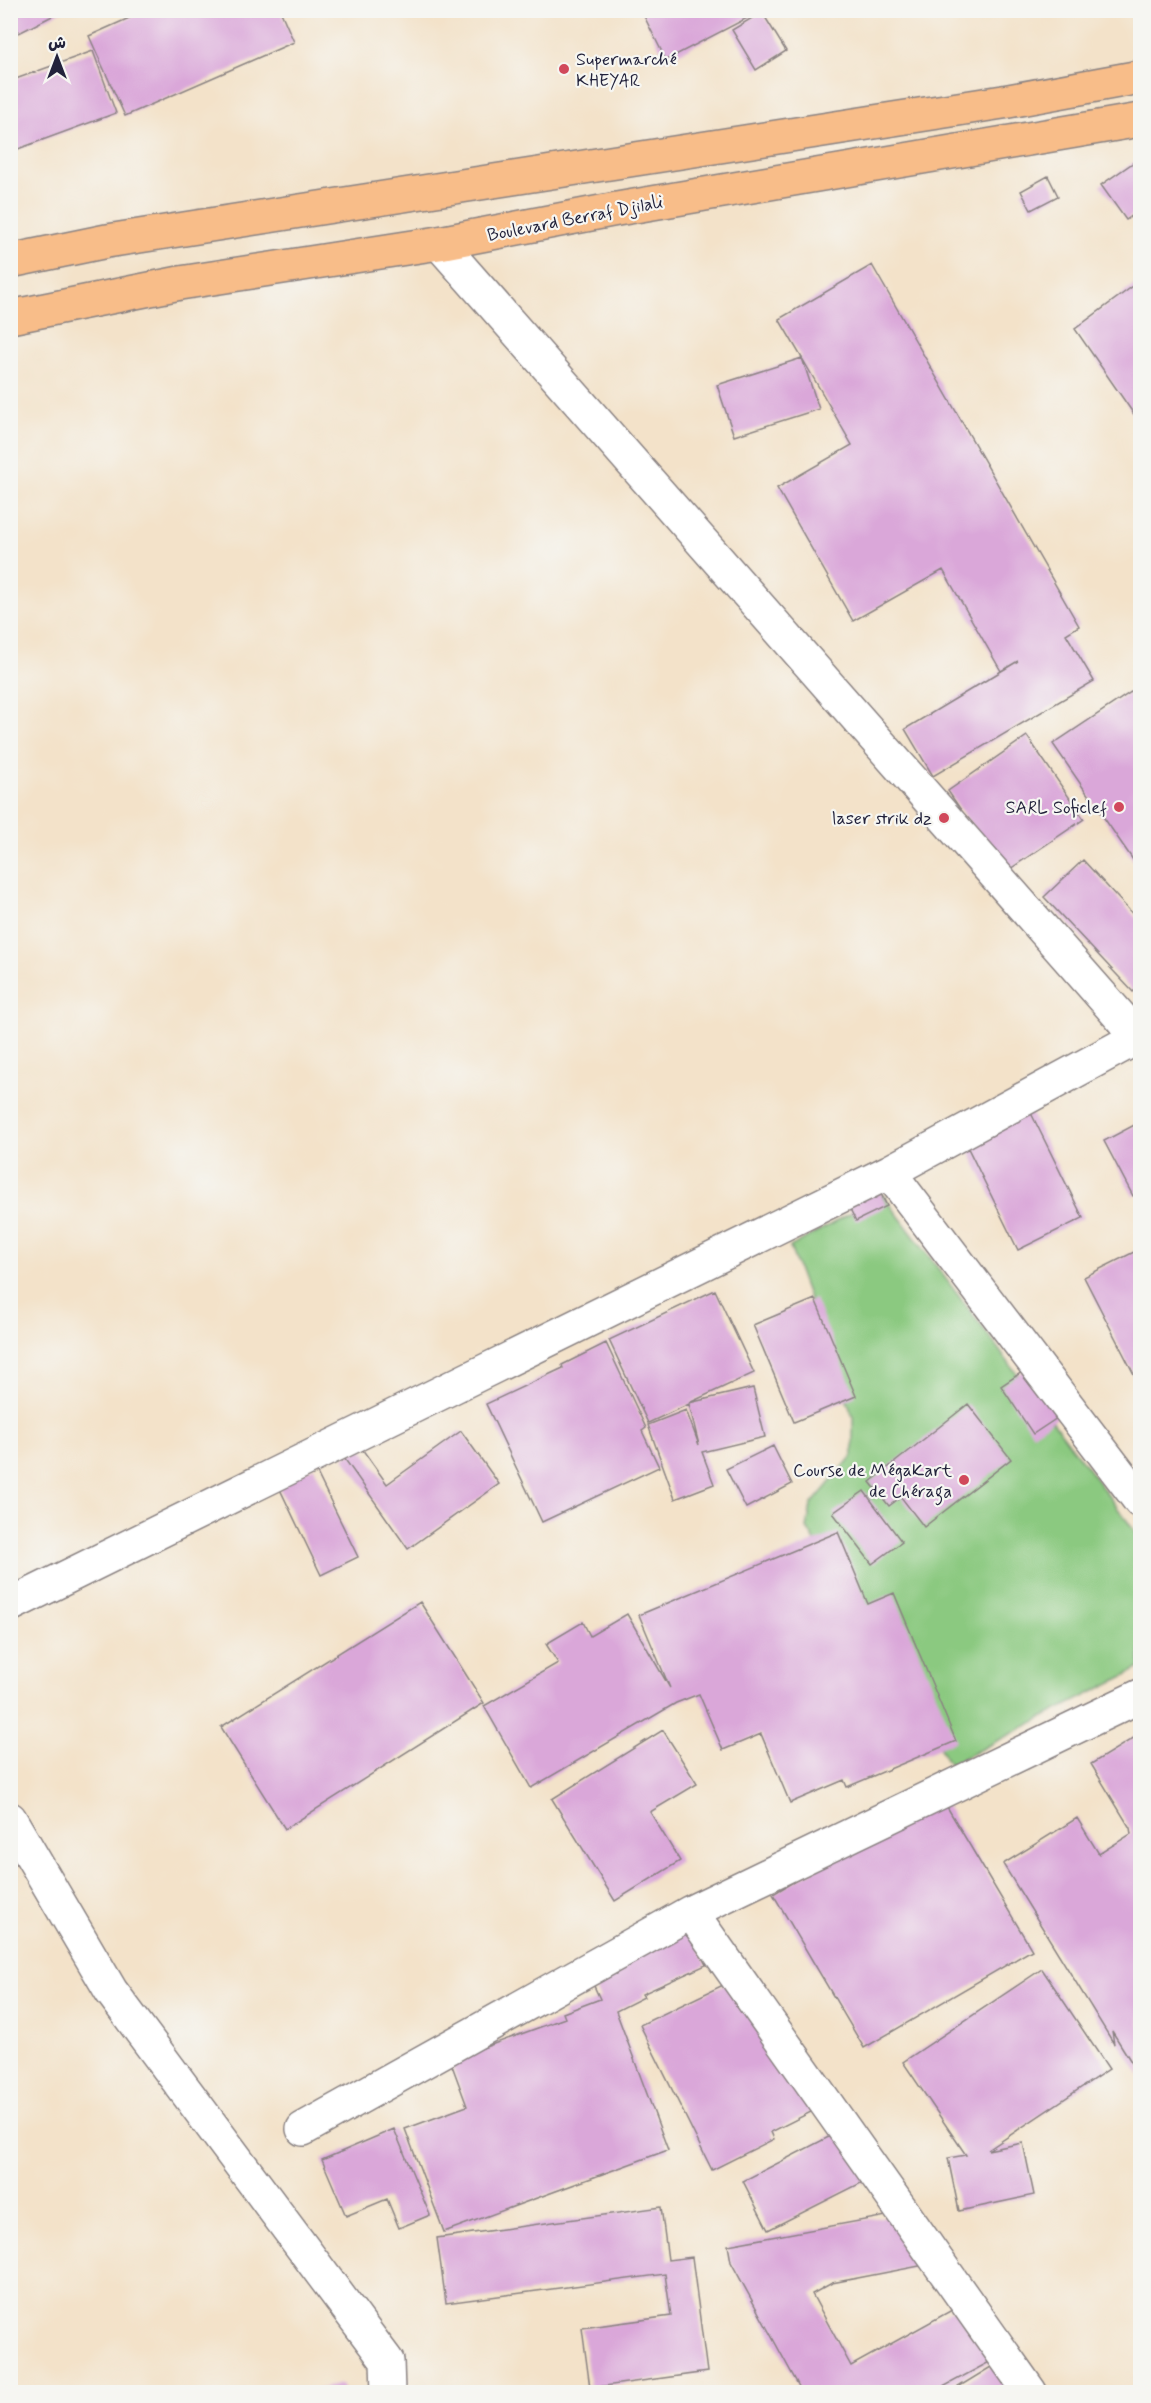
<svg xmlns="http://www.w3.org/2000/svg" width="1151" height="2403" viewBox="0 0 1151 2403" font-family="Mynerve,'Playpen Sans Arabic',sans-serif">
  <style>
    .green { fill: #8bc980; stroke: #56765e; stroke-width: 1.5 }
    .building { fill: #daa7d9 }
    .lines { fill: none; stroke-linecap: round; stroke-linejoin: round }
    .street-casing { stroke: #8a8282; stroke-width: 36 }
    .highway-casing { stroke: #8a8282; stroke-width: 36 }
    .street { stroke: #fff; stroke-width: 33 }
    .highway { stroke: #f8bd89; stroke-width: 33 }
    .poi-dot { fill: #d1495b; stroke: #f6f6f2; stroke-width: 2 }
    .labels { text-anchor: middle; stroke-width: 4.5; stroke-linejoin: round; paint-order: stroke }
    .poi-label { font-size: 18px; fill: #22223b; stroke: #f6f6f2; text-anchor: end }
    .street-label { font-size: 18px; fill: #22223b; stroke: #f6f6f2 }
  </style>
  <rect width="100%" height="100%" fill="#f6f6f2"/>
  <filter id="ink" filterUnits="userSpaceOnUse"><feTurbulence type="fractalNoise" baseFrequency=".0167" numOctaves="2"/><feDisplacementMap in="SourceGraphic" scale="12" xChannelSelector="R" yChannelSelector="G"/><feConvolveMatrix kernelMatrix="1 2 1 2 8 2 1 2 1" color-interpolation-filters="sRGB"/></filter>
  <filter id="wash" filterUnits="userSpaceOnUse"><feTurbulence type="fractalNoise" baseFrequency=".008" numOctaves="4" result="noise"/><feDisplacementMap in="SourceGraphic" scale="24" xChannelSelector="R" yChannelSelector="G"/><feGaussianBlur stdDeviation="1.35" result="paint"/><feColorMatrix in="noise" values="0 0 0 0 0 0 0 0 0 0 0 0 0 0 0 0 0 1.4 0 .05"/><feComposite in="paint" operator="in"/></filter>
  <g filter="url(#wash)">
    <rect width="100%" height="100%" fill="#f3e2c9"/>
    <!-- green -->
    <path class="green" d="M883 1195 1140 1538V1668L950 1765 807 1528 811 1505 853 1455V1417L790 1247Z"/>
    <g id="blocks">
      <!-- building -->
      <path class="building" d="M10 10H64L19 33 10 17Z
        M147 10H280L294 42 125 116 89 36Z
        M641 10H753L755 14 666 60Z
        M762 12 786 51 756 70 732 30Z
        M93 51 116 113 10 152V81Z
        M1140 158V210L1126 220 1101 185Z
        M1048 176 1058 196 1031 210 1021 191Z
        M872 265 1079 626 1066 634 1094 681 933 776 905 729 1018 661 1001 671 943 570 853 621 777 488 852 445 802 358 819 409 734 436 717 385 802 358 779 319Z
        M1140 281V423L1075 329Z
        M1140 686V870L1053 744Z
        M1027 736 1084 819 1004 873 948 791Z
        M1083 860 1140 922V985L1133 992 1044 897Z
        M1029 1109 1083 1218 1018 1250 964 1140Z
        M1140 1122V1192L1133 1196 1104 1141Z
        M874 1180 887 1206 856 1221 843 1195Z
        M1140 1249V1386L1084 1277Z
        M715 1290 754 1373 689 1403 753 1388 765 1437 702 1452 714 1484 675 1499 648 1425 686 1410 699 1445 689 1404 648 1423 609 1340Z
        M815 1299 856 1396 794 1422 753 1325Z
        M606 1343 646 1428 642 1431 659 1467 542 1522 486 1404 563 1368 562 1365Z
        M1031 1366 1063 1414 1033 1434 1001 1386Z
        M968 1404 1011 1459 924 1527 901 1497 889 1506 870 1482Z
        M461 1431 499 1484 408 1549 344 1458 360 1446 387 1484Z
        M773 1446 792 1484 746 1508 726 1469Z
        M314 1467 358 1557 321 1575 278 1485Z
        M864 1491 902 1542 872 1564 833 1513Z
        M838 1532 868 1604 894 1593 956 1741 847 1787 844 1780 790 1803 761 1734 723 1750 699 1694 676 1703 531 1788 484 1706 558 1663 546 1644 583 1622 590 1636 627 1614 670 1688 639 1615Z
        M420 1602 484 1703 285 1829 221 1727Z
        M663 1730 697 1784 650 1812 680 1861 615 1901 552 1799Z
        M1140 1734V2076L1112 2031 1114 2044 1003 1864 1077 1818 1099 1854 1131 1834 1130 1828 1091 1764Z
        M940 1795 1032 1950 864 2048 773 1894Z
        M689 1930 706 1965 642 1994 644 1997 616 2011 668 2150 444 2232 405 2129 467 2106 450 2060 565 2018 563 2013 600 1999 589 1975Z
        M1042 1969 1109 2069 988 2150 1023 2143 1034 2195 959 2211 948 2158 966 2155 903 2062Z
        M748 1973 815 2110 771 2132 774 2139 712 2170 640 2025Z
        M850 2126 875 2176 768 2230 743 2181Z
        M394 2129 430 2215 399 2228 387 2199 346 2216 322 2160Z
        M661 2207 668 2260 692 2257 707 2372 590 2388 582 2328 671 2316 665 2274 446 2303 437 2238Z
        M908 2212 930 2264 832 2283 812 2294 851 2366 970 2300 997 2358 934 2392H802L731 2262 728 2245Z
        M1017 2351 1043 2392H950Z
        M341 2384 344 2392H306Z"/>
    </g>
  </g>
  <g filter="url(#ink)">
    <use href="#blocks" fill-opacity="0" stroke="#8a8282" stroke-width="1.5"/>
    <g class="lines">
      <defs>
        <path id="street" d="M439 243 1138 1037
          M889 1172 1140 1501
          M10 1605 889 1172 1140 1036
          M10 1819 111 1991 387 2361 388 2392
          M691 1912 1030 2392
          M303 2129 691 1912 1140 1696"/>
        <path id="highway" d="M10 261 107 241 1003 102 1140 77
          M10 317 180 283 439 243 617 209 1140 120"/>
      </defs>
      <!-- street casing -->
      <use href="#street" class="street-casing"/>
      <!-- highway casing -->
      <use href="#highway" class="highway-casing"/>
      <!-- street -->
      <use href="#street" class="street"/>
      <!-- highway -->
      <use href="#highway" class="highway"/>
    </g>
  </g>
  <!-- markers -->
  <g class="poi-dot">
    <circle cx="564" cy="69" r="6"/>
    <circle cx="1119" cy="807" r="6"/>
    <circle cx="944" cy="818" r="6"/>
    <circle cx="964" cy="1480" r="6"/>
  </g>
  <g class="labels">
    <!-- poi labels -->
    <g class="poi-label">
      <text x="576" y="65" text-anchor="start">Supermarché<tspan x="576" dy="21">KHEYAR</tspan></text>
      <text x="1107" y="813">SARL Soficlef</text>
      <text x="932" y="824">laser strik dz</text>
      <text x="952" y="1476">Course de MégaKart<tspan x="952" dy="21">de Chéraga</tspan></text>
    </g>
    <!-- street labels -->
    <g class="street-label">
      <text transform="translate(575 218) rotate(-11)" y="6">Boulevard Berraf Djilali</text>
    </g>
  </g>
  <!-- margin -->
  <rect width="1151" height="2403" fill="none" stroke="#f6f6f2" stroke-width="36"/>
  <!-- north arrow -->
  <g transform="translate(57 57)" stroke="#f6f6f2" stroke-width="4.5" paint-order="stroke">
  <path d="M0-4.5L10 22L0 15L-10 22Z" fill="#22223b"/>
  <text y="-9" font-size="16" font-weight="bold" text-anchor="middle" fill="#22223b">ش</text>
  </g>
</svg>
